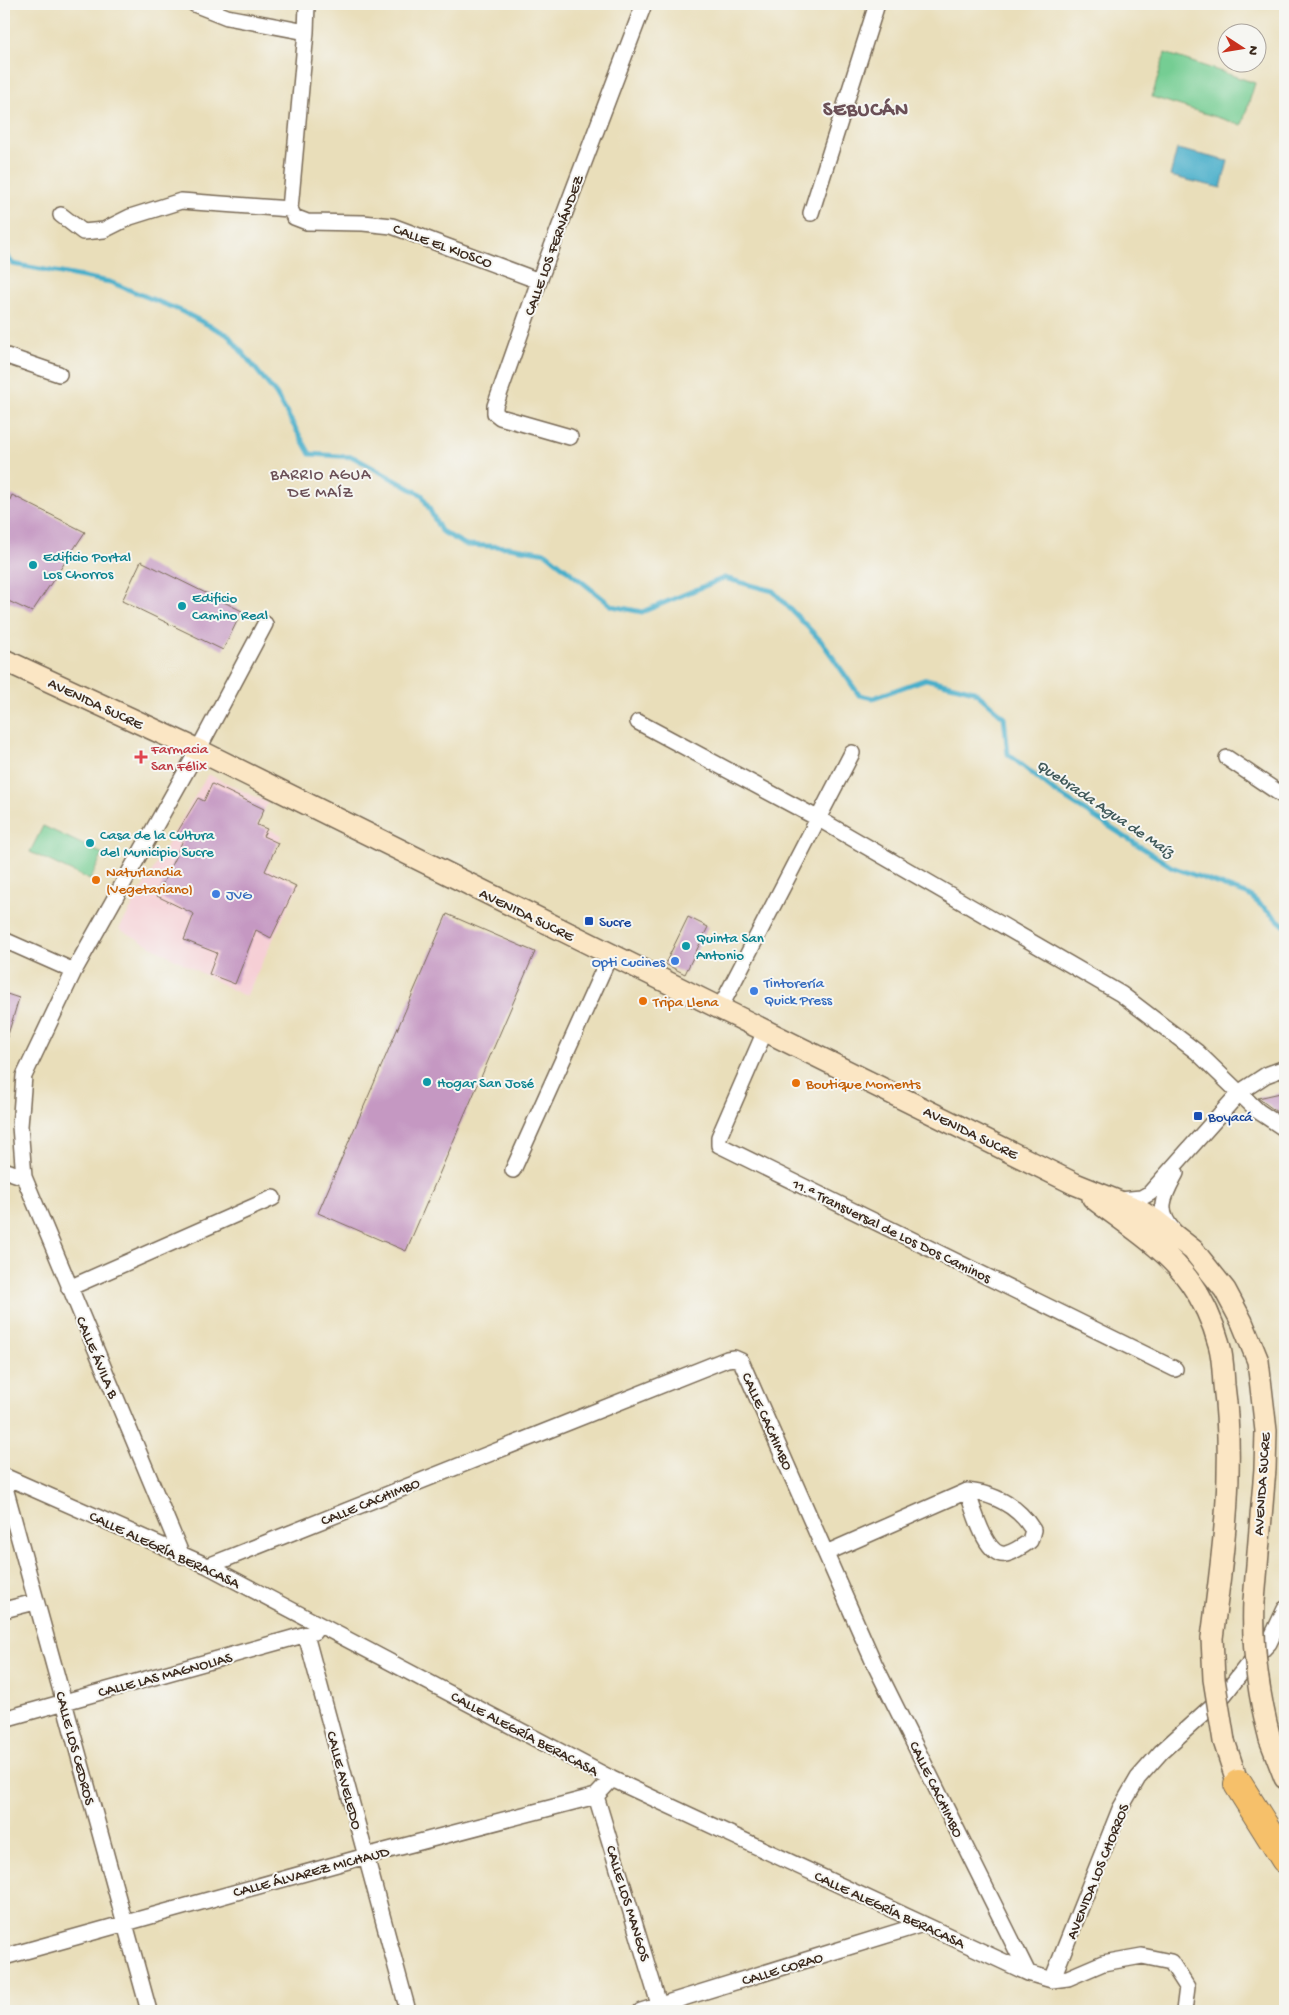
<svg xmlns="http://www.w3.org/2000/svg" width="1289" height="2015" viewBox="0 0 1289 2015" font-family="'Gochi Hand',sans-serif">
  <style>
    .built { fill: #f6cfd5 }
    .green { fill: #75cd93; stroke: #587c58 }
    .water { fill: #4aafca; stroke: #426c74 }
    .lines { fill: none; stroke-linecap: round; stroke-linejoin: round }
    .stream { stroke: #4aafca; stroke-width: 5 }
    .building { fill: #c598c2 }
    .street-casing { stroke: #786955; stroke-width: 18 }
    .secondary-casing { stroke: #786955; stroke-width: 24 }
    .highway-casing { stroke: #786955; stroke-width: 30 }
    .street { stroke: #fff; stroke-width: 15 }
    .secondary { stroke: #fbe6c4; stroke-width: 21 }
    .highway { stroke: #f6c06b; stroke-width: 28 }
    .secondary-bridge-casing { stroke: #786955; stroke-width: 24; stroke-linecap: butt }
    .secondary-bridge { stroke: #fbe6c4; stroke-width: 21 }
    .culture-dot { fill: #0f9aa8; stroke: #f6f6f2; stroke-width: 2 }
    .health-dot { fill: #e0444e; stroke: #f6f6f2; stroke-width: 2 }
    .food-dot { fill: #e8710a; stroke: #f6f6f2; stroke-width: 2 }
    .shop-dot { fill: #3f7fe0; stroke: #f6f6f2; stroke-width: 2 }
    .transit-dot { fill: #1a4fb4; stroke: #f6f6f2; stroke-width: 2 }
    .labels { text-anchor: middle; stroke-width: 4; stroke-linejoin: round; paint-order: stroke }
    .street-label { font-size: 15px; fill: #3b2a1e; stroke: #f6f6f2 }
    .culture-label { font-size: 15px; fill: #0d838f; stroke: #f6f6f2; text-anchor: start }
    .health-label { font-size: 15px; fill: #be3a42; stroke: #f6f6f2; text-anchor: start }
    .food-label { font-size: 15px; fill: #c56008; stroke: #f6f6f2; text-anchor: start }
    .shop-label { font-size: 15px; fill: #366cbe; stroke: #f6f6f2; text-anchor: start }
    .transit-label { font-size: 15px; fill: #164399; stroke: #f6f6f2; text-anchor: start }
    .neighbourhood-label { font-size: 16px; letter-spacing: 1px; fill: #6b5057; stroke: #f6f6f2 }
    .water-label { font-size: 16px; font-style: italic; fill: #40595a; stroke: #f6f6f2 }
    .district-label { font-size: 20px; font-weight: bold; letter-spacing: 1px; fill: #6b5057; stroke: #f6f6f2 }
  </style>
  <rect width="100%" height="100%" fill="#f6f6f2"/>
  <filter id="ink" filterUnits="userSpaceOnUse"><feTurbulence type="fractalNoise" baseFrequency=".02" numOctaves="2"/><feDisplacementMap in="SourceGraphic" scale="10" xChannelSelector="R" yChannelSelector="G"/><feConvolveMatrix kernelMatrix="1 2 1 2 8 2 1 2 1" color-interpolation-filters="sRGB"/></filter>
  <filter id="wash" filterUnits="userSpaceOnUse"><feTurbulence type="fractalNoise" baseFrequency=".0096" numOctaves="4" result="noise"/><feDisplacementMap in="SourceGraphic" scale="20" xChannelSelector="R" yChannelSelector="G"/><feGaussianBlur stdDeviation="1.12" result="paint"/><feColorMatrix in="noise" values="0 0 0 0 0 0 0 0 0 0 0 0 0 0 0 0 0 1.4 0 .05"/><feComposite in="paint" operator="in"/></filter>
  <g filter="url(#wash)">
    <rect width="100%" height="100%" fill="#e9deba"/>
    <!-- built -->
    <path class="built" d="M208 774 268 803 257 824 282 835 266 868 299 884 246 997 119 929Z"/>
    <!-- green -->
    <path class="green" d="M1165 53 1255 83 1242 125 1152 97Z
      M43 826 103 854 90 880 30 852Z"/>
    <!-- water -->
    <path class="water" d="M1177 149 1228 161 1221 188 1170 176Z"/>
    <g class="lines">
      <!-- stream -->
      <path class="stream" d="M4 252 13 264 110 282 179 310 228 335 276 394 310 454 353 457 422 495 441 531 466 545 509 547 546 553 612 606 642 612 724 578 773 591 822 642 859 695 873 698 926 679 974 691 1004 717 1008 754 1054 791 1172 867 1249 895 1285 926"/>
    </g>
    <g id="blocks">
      <!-- building -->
      <path class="building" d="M12 495 85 532 32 612 4 599V514Z
        M141 561 242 611 223 650 122 601Z
        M212 784 264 809 257 825 267 829 263 836 278 843 265 871 296 886 271 938 256 930 235 984 209 974 217 953 184 940 194 914 157 896 183 840 175 836 198 798 204 801Z
        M447 914 535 952 406 1251 318 1213Z
        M688 917 708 927 685 974 665 964Z
        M4 993 19 998 7 1038 4 1037Z
        M1285 1092V1118L1258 1098Z"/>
    </g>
  </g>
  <g filter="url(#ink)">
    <use href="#blocks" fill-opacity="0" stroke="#786955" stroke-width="1"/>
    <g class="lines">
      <defs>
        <path id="street" d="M194 4 227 17 306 32
          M290 209 294 217 307 222 363 223 392 226 539 281
          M290 209 306 32 307 4
          M811 213 877 4
          M61 215 83 232 104 230 130 217 181 201 290 209
          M4 355 59 374
          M570 437 500 417 495 413V406L539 281 644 4
          M638 722 819 819 1121 994 1197 1052 1258 1111 1285 1129
          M1227 758 1285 797
          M4 940 74 971
          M720 1008 852 753
          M765 1031 719 1137V1145L1175 1369
          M4 1170 24 1177
          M513 1170 610 955
          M1120 1200 1141 1198 1150 1193 1240 1092 1266 1075 1285 1068
          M1174 1231C1154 1210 1165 1194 1176 1173
          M69 1288 273 1198
          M4 1476 208 1566 612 1779 1028 1973 1052 1980 1068 1978 1103 1963 1142 1956 1171 1962 1187 1987 1184 2011
          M4 1484 149 2011
          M826 1553 967 1491C995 1494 1018 1506 1033 1530L1030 1541C1023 1546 1014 1552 1006 1554 985 1558 973 1506 967 1491
          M182 1556 24 1177 20 1126 24 1076 74 971 198 750 265 624
          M208 1566 727 1359 734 1358 741 1361 874 1663 1028 1973
          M4 1610 35 1602
          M306 1635 408 2011
          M4 1719 314 1632
          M596 1796 661 2011
          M4 1957 366 1856 596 1796 612 1779
          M1052 1980 1120 1809 1138 1778 1161 1752 1224 1695 1245 1668 1269 1643 1285 1609
          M641 2011 923 1924"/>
        <path id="secondary" d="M4 660 198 750 1075 1184 1137 1209 1156 1221 1193 1250 1225 1290 1242 1322 1258 1361 1266 1431 1265 1469 1254 1601
          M1093 1198C1126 1224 1166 1248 1190 1282 1203 1300 1213 1322 1219 1344 1223 1357 1223 1372 1224 1385 1235 1469 1223 1554 1212 1638
          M1270 1739 1285 1778
          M1224 1741 1238 1784"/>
        <path id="highway" d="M1238 1784 1285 1859"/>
      </defs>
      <!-- street casing -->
      <use href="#street" class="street-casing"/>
      <!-- secondary casing -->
      <use href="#secondary" class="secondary-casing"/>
      <!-- highway casing -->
      <use href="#highway" class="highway-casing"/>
      <!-- street -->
      <use href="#street" class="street"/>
      <!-- secondary -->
      <use href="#secondary" class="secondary"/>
      <!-- highway -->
      <use href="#highway" class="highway"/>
      <defs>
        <path id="secondary-bridge" d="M1254 1601C1252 1648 1258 1693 1270 1739
          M1212 1638 1214 1679 1224 1741"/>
      </defs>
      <!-- secondary-bridge casing -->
      <use href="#secondary-bridge" class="secondary-bridge-casing"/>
      <!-- secondary-bridge -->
      <use href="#secondary-bridge" class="secondary-bridge"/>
    </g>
  </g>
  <!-- markers -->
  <g class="culture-dot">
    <circle cx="33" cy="565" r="5"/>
    <circle cx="182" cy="606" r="5"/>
    <circle cx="90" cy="843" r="5"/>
    <circle cx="686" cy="946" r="5"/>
    <circle cx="427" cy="1082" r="5"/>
  </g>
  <path class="health-dot" d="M138.5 749.5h5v5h5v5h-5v5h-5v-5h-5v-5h5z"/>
  <g class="food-dot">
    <circle cx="96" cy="880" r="5"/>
    <circle cx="643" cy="1001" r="5"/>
    <circle cx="796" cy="1083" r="5"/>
  </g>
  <g class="shop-dot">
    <circle cx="216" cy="894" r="5"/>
    <circle cx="675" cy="961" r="5"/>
    <circle cx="754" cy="991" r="5"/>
  </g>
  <g class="transit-dot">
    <rect x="584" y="916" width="10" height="10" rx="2.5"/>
    <rect x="1193" y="1111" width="10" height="10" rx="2.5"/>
  </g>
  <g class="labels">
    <!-- street labels -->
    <g class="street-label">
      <text transform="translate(443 245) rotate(20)" y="5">CALLE EL KIOSCO</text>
      <text transform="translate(553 245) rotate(-70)" y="5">CALLE LOS FERNÁNDEZ</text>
      <text transform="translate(96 703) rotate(25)" y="5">AVENIDA SUCRE</text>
      <text transform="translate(527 914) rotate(26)" y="5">AVENIDA SUCRE</text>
      <text transform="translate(971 1132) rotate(26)" y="5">AVENIDA SUCRE</text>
      <text transform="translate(892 1230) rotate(26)" y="5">11.ª Transversal de Los Dos Caminos</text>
      <text transform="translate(98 1357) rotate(67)" y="5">CALLE ÁVILA B</text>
      <text transform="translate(768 1421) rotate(66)" y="5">CALLE CACHIMBO</text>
      <text transform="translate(1261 1484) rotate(-86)" y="5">AVENIDA SUCRE</text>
      <text transform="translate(370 1501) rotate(-22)" y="5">CALLE CACHIMBO</text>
      <text transform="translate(165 1549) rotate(25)" y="5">CALLE ALEGRÍA BERACASA</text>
      <text transform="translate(165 1674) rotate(-15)" y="5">CALLE LAS MAGNOLIAS</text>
      <text transform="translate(525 1733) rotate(28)" y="5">CALLE ALEGRÍA BERACASA</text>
      <text transform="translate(76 1748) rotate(75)" y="5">CALLE LOS CEDROS</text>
      <text transform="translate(345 1780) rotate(75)" y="5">CALLE AVELEDO</text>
      <text transform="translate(937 1789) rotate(64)" y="5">CALLE CACHIMBO</text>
      <text transform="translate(311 1871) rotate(-15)" y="5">CALLE ÁLVAREZ MICHAUD</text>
      <text transform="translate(1097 1871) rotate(-68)" y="5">AVENIDA LOS CHORROS</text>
      <text transform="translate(629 1903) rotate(73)" y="5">CALLE LOS MANGOS</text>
      <text transform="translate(890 1909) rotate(25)" y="5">CALLE ALEGRÍA BERACASA</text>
      <text transform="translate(782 1968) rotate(-17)" y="5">CALLE CORAO</text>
    </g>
    <!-- culture labels -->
    <g class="culture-label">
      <text x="43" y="561">Edificio Portal<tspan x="43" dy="17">Los Chorros</tspan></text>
      <text x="192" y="602">Edificio<tspan x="192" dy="17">Camino Real</tspan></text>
      <text x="100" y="839">Casa de la Cultura<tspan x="100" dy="17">del Municipio Sucre</tspan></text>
      <text x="696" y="942">Quinta San<tspan x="696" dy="17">Antonio</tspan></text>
      <text x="437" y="1087">Hogar San José</text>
    </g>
    <!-- health labels -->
    <g class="health-label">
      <text x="151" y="753">Farmacia<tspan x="151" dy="17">San Félix</tspan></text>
    </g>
    <!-- food labels -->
    <g class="food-label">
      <text x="106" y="876">Naturlandia<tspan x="106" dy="17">(Vegetariano)</tspan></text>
      <text x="653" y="1006">Tripa Llena</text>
      <text x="806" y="1088">Boutique Moments</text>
    </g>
    <!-- shop labels -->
    <g class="shop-label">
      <text x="226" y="899">JVG</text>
      <text x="665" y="966" text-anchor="end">Opti Cucines</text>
      <text x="764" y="987">Tintorería<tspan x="764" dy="17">Quick Press</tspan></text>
    </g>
    <!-- transit labels -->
    <g class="transit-label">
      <text x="599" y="926">Sucre</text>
      <text x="1208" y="1121">Boyacá</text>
    </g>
    <!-- neighbourhood labels -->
    <g class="neighbourhood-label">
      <text x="321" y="479">BARRIO AGUA<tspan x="321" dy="18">DE MAÍZ</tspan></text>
    </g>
    <!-- water labels -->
    <g class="water-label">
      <text transform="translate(1106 807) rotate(34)" y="6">Quebrada Agua de Maíz</text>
    </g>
    <!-- district labels -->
    <g class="district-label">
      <text x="866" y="115">SEBUCÁN</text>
    </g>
  </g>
  <!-- margin -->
  <rect width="1289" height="2015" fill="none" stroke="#f6f6f2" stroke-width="20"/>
  <!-- north arrow -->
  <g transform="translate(1242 48) rotate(102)"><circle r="24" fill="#f6f6f2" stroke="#aba49d"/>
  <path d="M0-4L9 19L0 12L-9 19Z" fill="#c8321e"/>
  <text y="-8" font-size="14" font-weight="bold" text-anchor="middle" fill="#3b2a1e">N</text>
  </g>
</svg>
